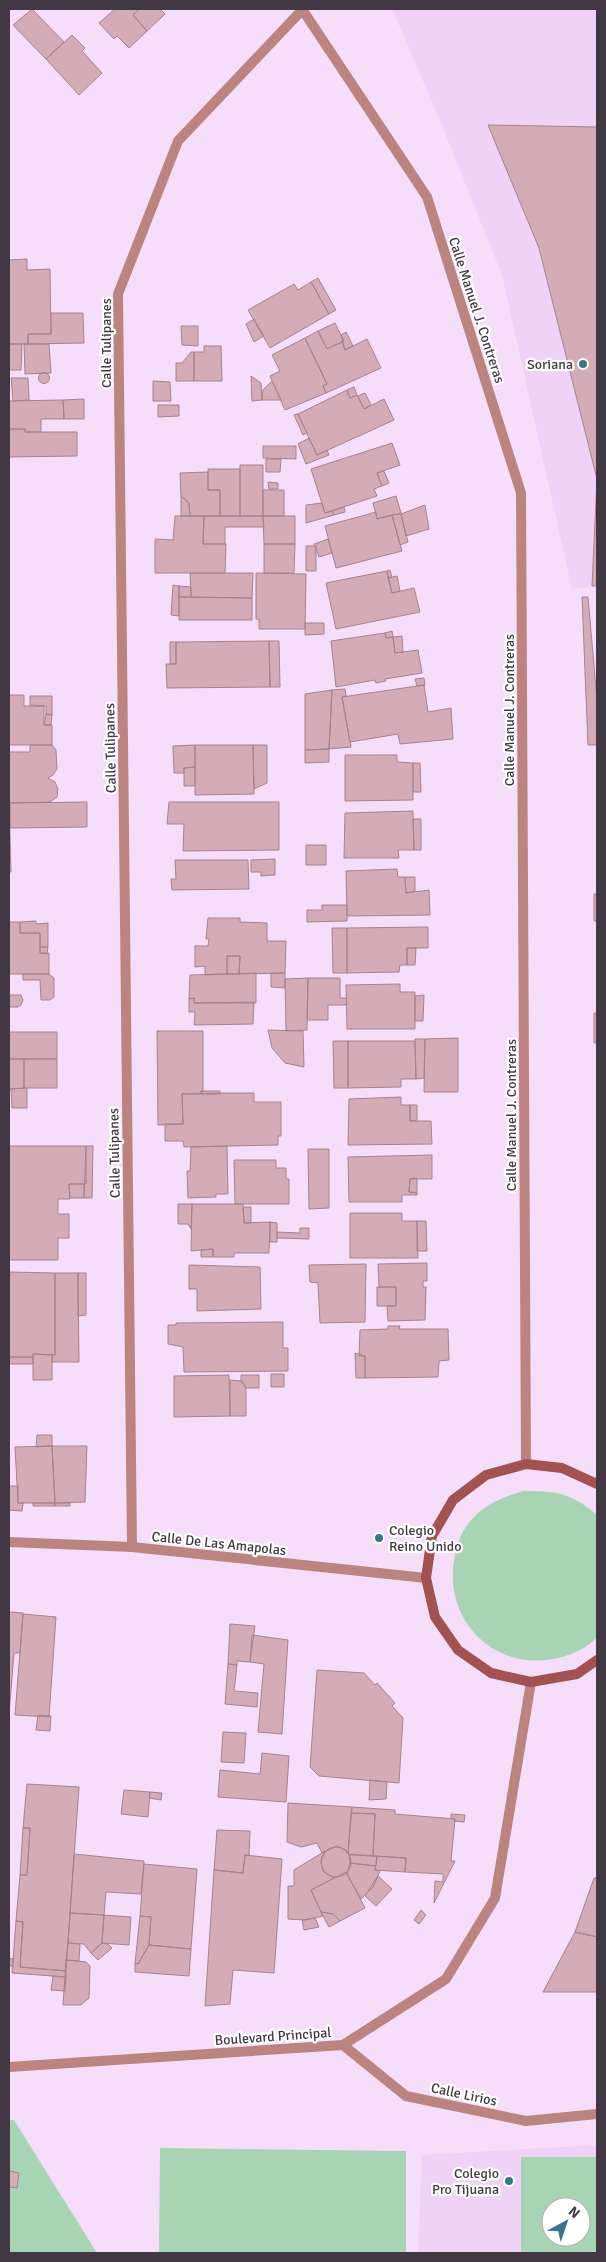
<svg xmlns="http://www.w3.org/2000/svg" width="606" height="2262" viewBox="0 0 606 2262" font-family="Signika,sans-serif">
  <style>
    .built { fill: #efd2f5; fill-rule: evenodd }
    .green { fill: #a8d3b4; fill-rule: evenodd }
    .building { fill: #d3acb7; stroke: #a6828c }
    .lines { fill: none; stroke-linecap: round; stroke-linejoin: round }
    .minor { stroke: #bc8481; stroke-width: 10 }
    .tertiary { stroke: #bc8481; stroke-width: 10 }
    .secondary { stroke: #a25251; stroke-width: 10 }
    .poi-dot { fill: #39758c; stroke: #fff; stroke-width: 2 }
    .labels { text-anchor: middle; stroke-width: 4.5; stroke-linejoin: round; paint-order: stroke }
    .street-label { font-size: 14px; fill: #423844; stroke: #fff }
    .poi-label { font-size: 14px; fill: #423844; stroke: #fff; text-anchor: end }
  </style>
  <rect width="100%" height="100%" fill="#f6defb"/>
  <!-- built -->
  <path class="built" d="M392 9H597V586L572 589 502 275 443 128Z
    M597 2145V2253H418L422 2155ZM551 2207H581V2237H551Z"/>
  <!-- green -->
  <path class="green" d="M523 1491C557 1491 571 1493 597 1515V1637C588 1648 571 1655 558 1658 493 1673 441 1618 455 1555 457 1542 464 1527 473 1518 487 1503 504 1497 523 1491Z
    M9 2120H14L97 2253H9Z
    M160 2148 406 2151V2253H159Z
    M521 2157H597V2253H521ZM551 2207H581V2237H551Z"/>
  <!-- building -->
  <path class="building" d="M32 9 64 42 46 59 13 25Z
    M115 9H139L133 15 147 31 129 48 117 36 114 39 99 23Z
    M139 9H160L165 14 147 31 133 15Z
    M72 35 85 48 82 51 102 73 79 95 46 59Z
    M488 125 597 127V586H592L597 479 539 248Z
    M27 259V270L50 269 51 334H28V344H9V260Z
    M318 278 336 310 329 314 311 282Z
    M311 282 329 314 270 348 248 310 294 284 298 290Z
    M51 313H83L84 343 28 344V334H51Z
    M254 319 264 336 254 342 246 324Z
    M335 323 344 341 327 349 318 331Z
    M181 326H198V346L182 345Z
    M318 331 327 349 342 342 345 350 367 339 381 368 326 393 323 386 327 384 305 338Z
    M346 332 353 346 345 350 341 335Z
    M305 338 327 384 323 386 326 393 285 410 270 376 280 371 272 355Z
    M9 344H22L21 370H9Z
    M24 344H49L51 373 25 374Z
    M204 346H221L222 381H194V352H204Z
    M191 352H194V381H176V363H182Z
    M38.5 378a5.5 5.5 0 1 1 11 0a5.5 5.5 0 1 1-11 0Z
    M251 376 261 383 262 400 252 401Z
    M11 378H28L29 400 13 401Z
    M153 381 170 382 171 401H153Z
    M272 381 281 400H262L263 390Z
    M354 387 357 395 350 398 347 390Z
    M347 390 350 398 357 395 364 409 384 399 394 420 317 455 298 414Z
    M365 393 371 405 364 409 358 396Z
    M84 399V419H64L63 400Z
    M63 400 64 419H41V432H25V429H9V401Z
    M158 405H179V416L158 417Z
    M298 414 307 433 303 435 294 415Z
    M9 429H25V432H77V456L9 457Z
    M309 438 317 455 327 450 329 455 306 464 298 444Z
    M392 443 400 465 377 473 382 486 374 489 377 496 325 513 311 469Z
    M263 446H296V459L263 458Z
    M266 459H281L280 472H266Z
    M240 465H263V516H240Z
    M208 469H240V516H220V490H208Z
    M384 471 389 483 382 486 377 473Z
    M208 472V490H220V516H190L189 503 181 496 180 473Z
    M268 482 278 483V489H269Z
    M263 490H284V516H263Z
    M181 496 189 503 190 516H181Z
    M396 496 401 513 377 519 373 503Z
    M322 503 325 513 332 511 334 515 306 523V505Z
    M425 505 429 529 406 536 401 514Z
    M344 507 345 512 334 515 332 511Z
    M376 512 377 519 392 515 402 551 336 568 325 526Z
    M401 514 408 542 400 545 392 515Z
    M175 516H204L203 544H226L225 573H155V539L173 540Z
    M204 516H263L264 527H225V544H203Z
    M263 516H295V544H264Z
    M328 539 332 553 319 557 314 544Z
    M264 544H295L294 573H264Z
    M306 546H316V571H306Z
    M390 570 392 577 388 578 387 571Z
    M387 571 392 593 414 588 420 612 336 629 326 583Z
    M190 573H253L252 598 191 597Z
    M256 573 306 574 305 629H259V619H256Z
    M397 576 400 591 392 593 388 578Z
    M173 585 179 586V616L171 615Z
    M179 586 191 587V597H179Z
    M179 597 252 598V620H179Z
    M582 597H588L597 700V745H588Z
    M305 623H324V634L305 635Z
    M392 631 393 637 386 638 385 633Z
    M385 633 386 638 393 637 395 653 418 650 422 673 385 679 386 681 376 683 375 680 336 687 331 641Z
    M402 636 403 652 395 653 393 637Z
    M269 641 270 687 167 688 166 664H176V642Z
    M269 641H279L280 687H270Z
    M170 642H176V664H170Z
    M424 678 425 685 417 686 415 679Z
    M424 685 428 712 451 708 453 739 400 744 398 734 350 742 342 697Z
    M345 689 346 696 342 697 351 747 329 749 332 690Z
    M332 690 329 749 305 750V694Z
    M9 695H24V706H44V725H52V745H9Z
    M30 696H52V715L46 714V706L30 705Z
    M46 714 52 715 51 725H44Z
    M30 745H52L56 750 57 769 53 775 48 778 55 782 58 789 57 797 50 802 9 803V752H30Z
    M195 745V767L184 768V773H174L173 746Z
    M195 745H253L254 794 195 795Z
    M253 745H267V783L254 789Z
    M329 749V762L305 763V750Z
    M345 755H397V762L413 763V800L345 801Z
    M413 763H420L421 792H413Z
    M195 767V786H184V768Z
    M87 802V827L10 828V803Z
    M169 802H279V850L183 851 184 824H167Z
    M9 803 11 872H9Z
    M413 811 414 850H398L399 858H344L345 813Z
    M413 819H421V850H414Z
    M306 845H326V865H306Z
    M275 859V875L261 876V872H251V860Z
    M175 860H248L249 889 172 890 171 879H176Z
    M397 869 398 877H405L406 893 429 890 430 915 347 916 346 871Z
    M405 877H415V891L406 893Z
    M594 894H597V921H594Z
    M322 905H347V921L307 922V910H322Z
    M208 918H240V922L267 923V941H286L285 973 239 974 240 956H227V974L205 975V966L195 967V946H208L209 939H206Z
    M36 921V924L48 923V947H40V933H20V922Z
    M9 922H20V933H40V953H49V974H9Z
    M428 927V948H407V965H400L399 972 347 973V928Z
    M332 928H347V973H333Z
    M40 947H48L47 954 40 953Z
    M407 948H416L415 965H407Z
    M227 956H240L239 974H227Z
    M256 973V1003H194V998L189 999 190 975Z
    M271 973H285V988L271 987Z
    M23 974H49L54 978V997L50 1000H41L40 980H23Z
    M308 978H340V998H347L346 1005H328V1020H307Z
    M308 978 307 1030 286 1031 285 979Z
    M400 984V992H415V1029H347L346 985Z
    M9 995H21L23 1000 21 1005 18 1007H9Z
    M424 995 423 1021H415V996Z
    M194 998V1003L254 1002 253 1024 194 1025 195 1012H189V999Z
    M594 1013H597V1043H594Z
    M268 1030 303 1031 304 1067 285 1063 272 1048Z
    M157 1031H203V1092L201 1091V1094H182L183 1124 158 1125Z
    M9 1032H57V1059H9Z
    M458 1038V1092H424L425 1039Z
    M415 1039H425L424 1078 416 1079Z
    M333 1041H348V1088H334Z
    M348 1041H415L416 1079H401V1087L348 1088Z
    M9 1059H24V1088L9 1089Z
    M24 1059H57V1088H24Z
    M27 1088V1108H12L11 1089Z
    M201 1091H220V1094H201Z
    M222 1093H254V1102H281V1136H278V1145L184 1147 183 1141H165V1124H183L182 1094Z
    M401 1097V1105H410V1121H431L432 1144 348 1145 349 1099Z
    M410 1105H417V1120L410 1121Z
    M9 1146H86V1184H69L70 1199H58V1214H69V1238H58V1260H9Z
    M86 1146H93L92 1198H84Z
    M227 1146 228 1194H216V1197L188 1198 187 1171H190L191 1147Z
    M308 1149H329V1208L309 1209Z
    M432 1155V1179H410L409 1192 417 1193V1195H402V1202H349L348 1157Z
    M234 1160H276V1168H286V1179H289V1204H235Z
    M417 1178V1193L409 1192 410 1179Z
    M69 1184H84V1198H70Z
    M178 1204H192L191 1229 188 1224H178Z
    M192 1204H243L244 1223 270 1222 269 1253H234V1257H213V1249L191 1251Z
    M243 1207H251V1223H244Z
    M350 1213H402V1221H417L418 1258H350Z
    M417 1221H426L427 1251H417Z
    M270 1222 277 1223V1242H270Z
    M300 1228H309V1239L277 1238V1232L300 1233Z
    M213 1249V1257H201V1250Z
    M427 1263V1281H423V1287H426L425 1320 388 1321 387 1306H396V1287H379L378 1264Z
    M366 1264 365 1322 320 1323 318 1283 310 1282 309 1265Z
    M189 1265 260 1267 261 1309 197 1311V1289H189Z
    M9 1272 55 1273V1355L33 1354V1357H9Z
    M55 1273H78L79 1362H52V1355H55Z
    M78 1273H86V1315L78 1316Z
    M377 1287H396V1306H377Z
    M283 1322V1348H288V1371L184 1372 183 1347 168 1344V1325H176V1323Z
    M388 1326H400L399 1329H448L449 1360 439 1361 438 1377 365 1378V1356H359L360 1330 388 1329Z
    M355 1353 365 1356V1378H356Z
    M33 1354 52 1355V1380H33Z
    M9 1357H33V1364H9Z
    M271 1374H284V1387H271Z
    M229 1375 230 1416 174 1417V1376Z
    M241 1375H259V1388H246L241 1381Z
    M230 1380 242 1381 246 1388V1416H230Z
    M37 1435H52V1446L36 1447Z
    M52 1446 55 1503H18L15 1447Z
    M52 1446H87L85 1502 55 1503Z
    M9 1486H18V1503H23L22 1511 9 1510Z
    M33 1503H55V1506H33Z
    M55 1503H70V1506H55Z
    M9 1612 23 1613V1614L20 1653H14L9 1714Z
    M23 1614 56 1617 49 1717 15 1715Z
    M230 1624 255 1626 250 1662 237 1661V1665L228 1664Z
    M252 1635 288 1640 282 1734 258 1732 264 1664 250 1662Z
    M228 1664 237 1665 234 1691 258 1693 257 1707 225 1704Z
    M317 1670 364 1673 375 1685 377 1683 395 1703 392 1706 403 1718 399 1783 319 1776 310 1767Z
    M38 1715 51 1716 50 1731 36 1730Z
    M223 1732 246 1733 244 1763 221 1762Z
    M262 1753 289 1756 286 1802 218 1797 220 1770 260 1774Z
    M370 1780 387 1782 386 1799 369 1800Z
    M27 1784 79 1787 66 1971 20 1967 23 1922 16 1921 20 1875H27L30 1828H23Z
    M124 1790 150 1792 148 1817 121 1814Z
    M150 1792 162 1793 161 1800 149 1798Z
    M288 1803 352 1807 348 1854 346 1850 337 1846 322 1853 317 1843 301 1847 287 1842Z
    M352 1807 395 1810V1814L455 1819 451 1861H455L434 1903 435 1881 443 1882V1874L405 1872 406 1858 373 1856 375 1814 351 1813Z
    M351 1813 375 1814 373 1856 348 1854Z
    M451 1814 465 1815 464 1822 454 1821 455 1819 451 1818Z
    M23 1828H30L27 1875H20Z
    M217 1830 250 1831 249 1856 245 1855 243 1873 214 1870Z
    M321 1862a15 15 0 1 1 30 0a15 15 0 1 1-30 0Z
    M325 1851 321 1862 322 1867 324 1872 334 1878 311 1890 323 1916 305 1920 288 1919V1886H294V1870Z
    M74 1854 144 1861 141 1894 106 1892 104 1915 70 1913Z
    M245 1855 282 1859 274 1973 233 1970 230 2004 205 2006 214 1870 243 1873Z
    M349 1855 377 1856 376 1866 350 1863Z
    M377 1856 406 1858 405 1872 375 1870Z
    M350 1863 376 1866 375 1870 380 1871 373 1887 361 1899 347 1874Z
    M144 1864 197 1869 191 1949 149 1945 151 1917 140 1916Z
    M346 1872 365 1908 340 1921 333 1914 321 1912 311 1890Z
    M378 1876 392 1889 376 1906 365 1896Z
    M594 1878H597V1937L575 1932Z
    M421 1910 426 1915 419 1924 414 1920Z
    M321 1912 333 1914 340 1921 329 1927Z
    M70 1913 104 1915 102 1943 91 1953 84 1944 68 1943Z
    M104 1915 131 1917 129 1945 102 1943Z
    M140 1916 151 1917 149 1945 138 1964 135 1963Z
    M315 1918 319 1927 304 1930 302 1920Z
    M16 1921 23 1922 20 1967 66 1971V1977L12 1973Z
    M575 1932 597 1937V1992H543Z
    M68 1943 80 1944 79 1961 66 1960Z
    M102 1943 108 1944 112 1948 98 1960 91 1953Z
    M149 1945 191 1949 189 1976 135 1972V1963L138 1964Z
    M9 1958 13 1959V1966H9Z
    M66 1960 86 1962 90 1966 89 1998 81 2005H63Z
    M53 1976 66 1977 65 1991 51 1990Z
    M9 2171 19 2173 17 2188 9 2187Z"/>
  <g class="lines">
    <!-- minor -->
    <path class="minor" d="M9 1542 132 1547 426 1578
      M132 1547 118 294 178 141 303 9
      M343 2045 406 2096 526 2121 597 2114"/>
    <!-- tertiary -->
    <path class="tertiary" d="M302 9 427 197 521 493 526 1464
      M9 2067 343 2045 446 1979 495 1898 531 1682"/>
    <!-- secondary -->
    <path class="secondary" d="M597 1484 562 1468 526 1464 486 1475 453 1500 432 1536 426 1578 435 1617 458 1650 491 1673 531 1682 577 1674 597 1660"/>
  </g>
  <!-- markers -->
  <g class="poi-dot">
    <circle cx="583" cy="364" r="5"/>
    <circle cx="379" cy="1538" r="5"/>
    <circle cx="509" cy="2181" r="5"/>
  </g>
  <g class="labels">
    <!-- street labels -->
    <g class="street-label">
      <text transform="translate(477 310) rotate(72)" y="5">Calle Manuel J. Contreras</text>
      <text transform="translate(106 343) rotate(-90)" y="5">Calle Tulipanes</text>
      <text transform="translate(509 710) rotate(-90)" y="5">Calle Manuel J. Contreras</text>
      <text transform="translate(110 748) rotate(-91)" y="5">Calle Tulipanes</text>
      <text transform="translate(511 1115) rotate(-90)" y="5">Calle Manuel J. Contreras</text>
      <text transform="translate(114 1153) rotate(-91)" y="5">Calle Tulipanes</text>
      <text transform="translate(219 1543) rotate(6)" y="5">Calle De Las Amapolas</text>
      <text transform="translate(273 2036) rotate(-4)" y="5">Boulevard Principal</text>
      <text transform="translate(464 2094) rotate(12)" y="5">Calle Lirios</text>
    </g>
    <!-- poi labels -->
    <g class="poi-label">
      <text x="573" y="369">Soriana</text>
      <text x="389" y="1535" text-anchor="start">Colegio<tspan x="389" dy="16">Reino Unido</tspan></text>
      <text x="499" y="2178">Colegio<tspan x="499" dy="16">Pro Tijuana</tspan></text>
    </g>
  </g>
  <!-- border -->
  <rect width="606" height="2262" fill="none" stroke="#423844" stroke-width="20"/>
  <!-- north arrow -->
  <g transform="translate(566 2222) rotate(40)"><circle r="24" fill="#ffffff" stroke="#b3afb4"/>
  <path d="M0-4L9 19L0 12L-9 19Z" fill="#39758c"/>
  <text y="-8" font-size="14" font-weight="bold" text-anchor="middle" fill="#423844">N</text>
  </g>
</svg>
